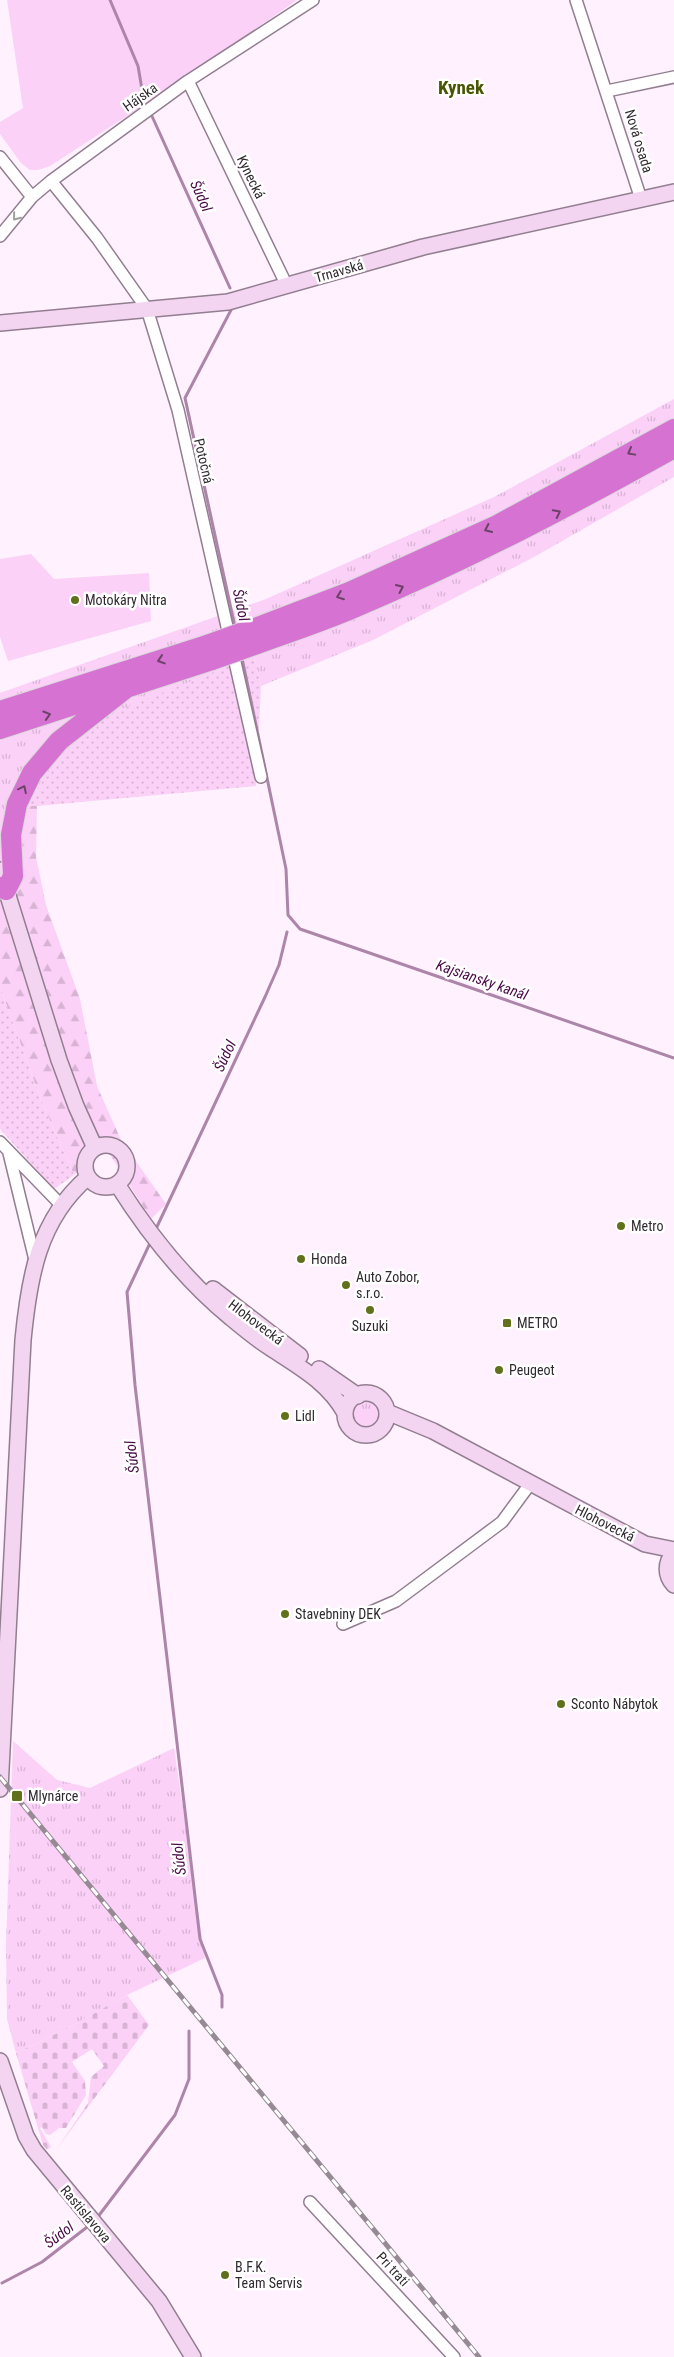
<svg xmlns="http://www.w3.org/2000/svg" width="674" height="2357" viewBox="0 0 674 2357" font-family="'Roboto Condensed',sans-serif">
  <style>
    .grass { fill: url(#grass-tufts) }
    .forest { fill: url(#forest-firs) }
    .cemetery { fill: url(#cemetery-stones) }
    .park { fill: #fbd1f7 }
    .garden { fill: url(#garden-dots) }
    .lines { fill: none; stroke-linecap: round; stroke-linejoin: round }
    .stream { stroke: #ac85a8; stroke-width: 3 }
    .street-casing { stroke: #927e90; stroke-width: 14 }
    .secondary-casing { stroke: #927e90; stroke-width: 18 }
    .highway-casing { stroke: #dad8da; stroke-width: 22 }
    .street { stroke: #fff; stroke-width: 11 }
    .secondary { stroke: #f3d5f1; stroke-width: 15 }
    .highway { stroke: #d672d1; stroke-width: 20 }
    .rail-casing { stroke: #968b95; stroke-width: 5 }
    .rail { stroke: #fff; stroke-width: 3; stroke-dasharray: 9; stroke-linecap: butt }
    .highway-bridge-casing { stroke: #dad8da; stroke-width: 22; stroke-linecap: butt }
    .highway-bridge { stroke: #d672d1; stroke-width: 20 }
    .oneway { stroke: #a29fa2 }
    .oneway2 { stroke: #6b4368 }
    .poi-dot { fill: #61701b; stroke: #fff; stroke-width: 2 }
    .labels { text-anchor: middle; stroke-width: 5; stroke-linejoin: round; paint-order: stroke }
    .street-label { font-size: 14px; fill: #312930; stroke: #fff }
    .poi-label { font-size: 14px; fill: #312930; stroke: #fff; text-anchor: start }
    .water-label { font-size: 15px; font-style: italic; fill: #490b47; stroke: #fff }
    .district-label { font-size: 19px; font-weight: bold; fill: #495601; stroke: #fff }
  </style>
  <defs>
    <pattern id="grass-tufts" width="24" height="20" patternUnits="userSpaceOnUse" patternTransform="scale(1.25)"><rect width="24" height="20" fill="#fbd1f7"/><path d="M3 7l-1-3M5 7V3M7 7l1-3M15 17l-1-3M17 17v-4M19 17l1-3" fill="none" stroke="#d8b3d4"/></pattern>
    <pattern id="forest-firs" width="22" height="20" patternUnits="userSpaceOnUse" patternTransform="scale(1.25)"><rect width="22" height="20" fill="#fbd1f7"/><path d="M5 1l3.5 6h-7zM16 11l3.5 6h-7z" fill="#d8b3d4"/></pattern>
    <pattern id="cemetery-stones" width="16" height="16" patternUnits="userSpaceOnUse" patternTransform="scale(1.25)"><rect width="16" height="16" fill="#fbd1f7"/><path d="M2 7V4a2 2 0 0 1 4 0v3zM10 15v-3a2 2 0 0 1 4 0v3z" fill="#d8b3d4"/></pattern>
    <pattern id="garden-dots" width="8" height="8" patternUnits="userSpaceOnUse" patternTransform="scale(1.25)"><rect width="8" height="8" fill="#fbd1f7"/><path d="M2 2h.1M6 6h.1" fill="none" stroke="#d8b3d4" stroke-width="1.8" stroke-linecap="round"/></pattern>
  </defs>
  <rect width="100%" height="100%" fill="#fff1fe"/>
  <!-- grass -->
  <path class="grass" d="M674 399V477L534 557 373 640 261 686 254 656 27 805 18 859 0 866V693L266 599 494 497Z
    M353 1414a13 13 0 1 1 26 0a13 13 0 1 1-26 0Z
    M13 1741 57 1780 90 1788 174 1748 205 1958 127 1995 68 2028 16 2053 7 2019 6 1945Z"/>
  <!-- forest -->
  <path class="forest" d="M27 805 37 806 36 857 46 905 80 999 97 1086 121 1140 166 1204 151 1219 107 1150 74 1175 41 1100 0 987V866L18 859Z"/>
  <!-- cemetery -->
  <path class="cemetery" d="M127 1995 149 2025 56 2150 88 2103 91 2077 104 2066 92 2049 72 2062 85 2081 86 2095 66 2128H59L50 2135 46 2134 42 2127 40 2128 51 2147 47 2150 43 2145 16 2053 68 2028Z"/>
  <!-- park -->
  <path class="park" d="M7 0H297L181 81 50 166 38 170H30L21 163 0 134V122L23 108Z
    M31 554 54 579 149 573 151 621 8 661 0 637V559Z"/>
  <!-- garden -->
  <path class="garden" d="M254 656 261 686 256 786 37 806 27 805 66 745 109 714Z
    M0 987 41 1100 74 1175 54 1189 0 1129Z"/>
  <g class="lines">
    <!-- stream -->
    <path class="stream" d="M110 0 138 66 144 101
      M151 114 230 288
      M231 310 185 398 235 627
      M242 658 286 869 288 915 300 929 674 1058
      M155 1231 265 997 279 965 287 932
      M151 1241 127 1292 135 1385 200 1939 222 1995V2007
      M97 2218 175 2115 189 2079V2031
      M2 2283 42 2262 91 2224"/>
    <defs>
      <path id="street" d="M576 0 641 199
        M188 81 287 286
        M607 91 674 77
        M0 157 32 197
        M51 181 97 238 147 309 178 410 261 777
        M0 236 32 197 51 181 188 81 313 0
        M0 1142 62 1206
        M9 1153 35 1260
        M343 1624 396 1601 502 1522 530 1484
        M310 2202 454 2357"/>
      <path id="secondary" d="M0 323 228 302 423 247 674 192
        M0 870 59 1060 76 1106 95 1148
        M85 1166a21 21 0 1 1 42 0a21 21 0 1 1-42 0Z
        M117 1184C148 1233 185 1280 230 1317 242 1327 255 1338 269 1347 298 1366 328 1382 345 1413
        M213 1289 300 1356
        M319 1369 358 1396
        M345 1414a21 21 0 1 1 42 0a21 21 0 1 1-42 0Z
        M387 1412 433 1431 645 1544 674 1550
        M674 1552C665 1563 665 1575 674 1585
        M0 1789 23 1340C29 1278 38 1220 88 1177
        M0 2061 26 2136 34 2150 159 2301 193 2357"/>
      <path id="highway" d="M255 628 349 592 497 525 674 429
        M257 644C290 632 324 621 356 607 466 561 570 506 674 448
        M0 711 207 645
        M0 729 212 660
        M0 887 6 890 13 876 11 835 17 804 32 773 59 741 124 690"/>
    </defs>
    <!-- street casing -->
    <use href="#street" class="street-casing"/>
    <!-- secondary casing -->
    <use href="#secondary" class="secondary-casing"/>
    <!-- highway casing -->
    <use href="#highway" class="highway-casing"/>
    <!-- street -->
    <use href="#street" class="street"/>
    <!-- secondary -->
    <use href="#secondary" class="secondary"/>
    <!-- highway -->
    <use href="#highway" class="highway"/>
    <defs>
      <path id="rail" d="M0 1777 479 2357"/>
    </defs>
    <!-- rail casing -->
    <use href="#rail" class="rail-casing"/>
    <!-- rail -->
    <use href="#rail" class="rail"/>
    <defs>
      <path id="highway-bridge" d="M207 645 255 628
        M212 660 257 644"/>
    </defs>
    <!-- highway-bridge casing -->
    <use href="#highway-bridge" class="highway-bridge-casing"/>
    <!-- highway-bridge -->
    <use href="#highway-bridge" class="highway-bridge"/>
  </g>
  <!-- one-way arrows -->
  <defs><path id="oneway-chevron" d="M-2-3.5L2.5 0L-2 3.5" fill="none" stroke-width="1.6" stroke-linecap="round" stroke-linejoin="round" transform="scale(1.25)"/></defs>
  <use class="oneway" href="#oneway-chevron" transform="translate(16 217) rotate(129)"/>
  <g class="oneway2">
    <use href="#oneway-chevron" transform="translate(631 452) rotate(151)"/>
    <use href="#oneway-chevron" transform="translate(557 513) rotate(-27)"/>
    <use href="#oneway-chevron" transform="translate(488 529) rotate(155)"/>
    <use href="#oneway-chevron" transform="translate(400 588) rotate(-24)"/>
    <use href="#oneway-chevron" transform="translate(340 596) rotate(159)"/>
    <use href="#oneway-chevron" transform="translate(161 660) rotate(162)"/>
    <use href="#oneway-chevron" transform="translate(47 715) rotate(-17)"/>
    <use href="#oneway-chevron" transform="translate(23 789) rotate(-64)"/>
  </g>
  <!-- markers -->
  <g class="poi-dot">
    <circle cx="75" cy="600" r="5"/>
    <circle cx="621" cy="1226" r="5"/>
    <circle cx="301" cy="1259" r="5"/>
    <circle cx="346" cy="1285" r="5"/>
    <circle cx="370" cy="1310" r="5"/>
    <rect x="502" y="1318" width="10" height="10" rx="2.5"/>
    <circle cx="499" cy="1370" r="5"/>
    <circle cx="285" cy="1416" r="5"/>
    <circle cx="285" cy="1614" r="5"/>
    <circle cx="561" cy="1704" r="5"/>
    <rect x="11" y="1790" width="12" height="12" rx="2.5"/>
    <circle cx="225" cy="2275" r="5"/>
  </g>
  <g class="labels">
    <!-- street labels -->
    <g class="street-label">
      <text transform="translate(140 97) rotate(-35)" y="5">Hájska</text>
      <text transform="translate(639 141) rotate(73)" y="5">Nová osada</text>
      <text transform="translate(251 177) rotate(64)" y="5">Kynecká</text>
      <text transform="translate(339 271) rotate(-16)" y="5">Trnavská</text>
      <text transform="translate(204 461) rotate(77)" y="5">Potočná</text>
      <text transform="translate(256 1322) rotate(37)" y="5">Hlohovecká</text>
      <text transform="translate(605 1523) rotate(27)" y="5">Hlohovecká</text>
      <text transform="translate(86 2214) rotate(50)" y="5">Rastislavova</text>
      <text transform="translate(393 2269) rotate(47)" y="5">Pri trati</text>
    </g>
    <!-- poi labels -->
    <g class="poi-label">
      <text x="85" y="605">Motokáry Nitra</text>
      <text x="631" y="1231">Metro</text>
      <text x="311" y="1264">Honda</text>
      <text x="356" y="1282">Auto Zobor,<tspan x="356" dy="16">s.r.o.</tspan></text>
      <text x="517" y="1328">METRO</text>
      <text x="370" y="1331" text-anchor="middle">Suzuki</text>
      <text x="509" y="1375">Peugeot</text>
      <text x="295" y="1421">Lidl</text>
      <text x="295" y="1619">Stavebniny DEK</text>
      <text x="571" y="1709">Sconto Nábytok</text>
      <text x="28" y="1801">Mlynárce</text>
      <text x="235" y="2272">B.F.K.<tspan x="235" dy="16">Team Servis</tspan></text>
    </g>
    <!-- water labels -->
    <g class="water-label">
      <text transform="translate(201 196) rotate(66)" y="5">Šúdol</text>
      <text transform="translate(241 605) rotate(78)" y="5">Šúdol</text>
      <text transform="translate(482 980) rotate(19)" y="5">Kajsiansky kanál</text>
      <text transform="translate(225 1056) rotate(-65)" y="5">Šúdol</text>
      <text transform="translate(132 1457) rotate(-97)" y="5">Šúdol</text>
      <text transform="translate(179 1859) rotate(-97)" y="5">Šúdol</text>
      <text transform="translate(59 2235) rotate(-37)" y="5">Šúdol</text>
    </g>
    <!-- district labels -->
    <g class="district-label">
      <text x="461" y="94">Kynek</text>
    </g>
  </g>
</svg>
